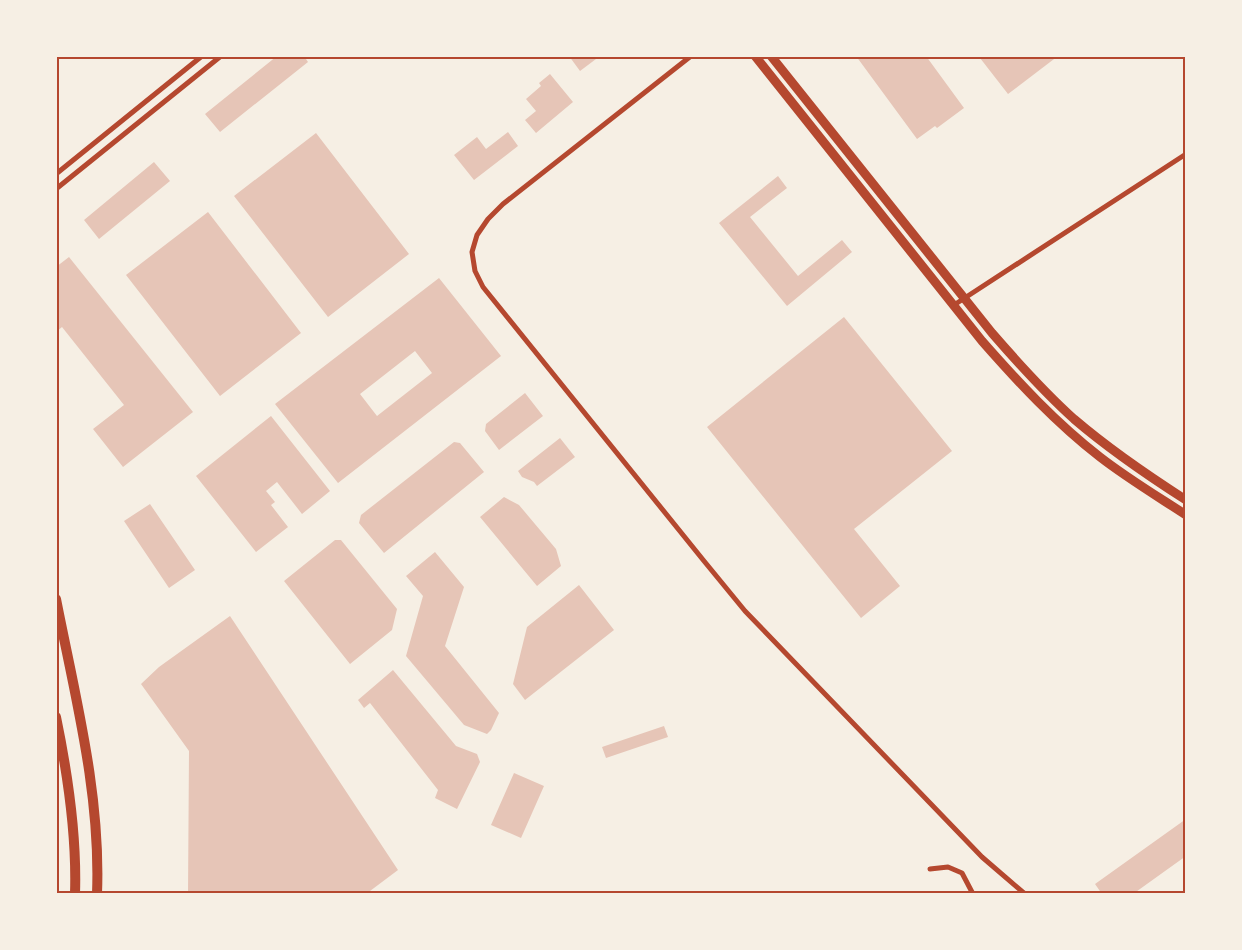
<svg xmlns="http://www.w3.org/2000/svg" width="1242" height="950" viewBox="0 0 1242 950" font-family="'Exo 2',sans-serif">
  <style>
    .building { fill: #e6c5b7; fill-rule: evenodd }
    .lines { fill: none; stroke-linecap: round; stroke-linejoin: round }
    .minor { stroke: #b5482f; stroke-width: 5 }
    .tertiary { stroke: #b5482f; stroke-width: 9 }
    .primary { stroke: #b5482f; stroke-width: 10 }
    .neatline { fill: none; stroke: #b5482f; stroke-width: 2 }
  </style>
  <rect width="100%" height="100%" fill="#f6efe4"/>
  <!-- building -->
  <path class="building" d="M277 56H304L308 62 220 132 205 114Z
    M569 56H600L580 71Z
    M856 56H926L964 108 937 128 935 126 917 139Z
    M982 56H1058L1008 94 980 58Z
    M550 74 573 102 536 133 525 120 536 111 526 99 541 86 539 83Z
    M508 132 518 146 474 180 454 155 477 137 486 149Z
    M316 133 409 254 328 317 234 196Z
    M154 162 170 181 99 239 84 220Z
    M778 176 787 188 750 217 798 276 842 240 852 252 787 306 719 223Z
    M208 212 301 333 220 396 126 275Z
    M69 257 193 412 123 467 93 429 124 405 62 327 56 332V267Z
    M439 278 501 356 338 483 275 404ZM415 351 432 373 377 416 360 394Z
    M844 317 952 451 854 529 900 586 861 618 707 427Z
    M525 393 543 416 499 450 485 431 486 424Z
    M271 416 330 491 302 514 277 482 266 491 275 502 271 505 288 527 256 552 196 476Z
    M560 438 575 457 537 486 534 482 522 477 518 471Z
    M454 442 460 443 484 472 384 553 359 523 361 515Z
    M504 497 519 505 556 549 561 566 537 586 480 517Z
    M150 504 195 570 169 588 124 521Z
    M335 540H341L397 609 392 630 350 664 284 581Z
    M435 552 464 587 445 646 499 713 491 730 487 734 464 725 406 656 423 596 406 576Z
    M579 585 614 630 525 700 513 684 527 627Z
    M230 616 398 870 366 894H188L189 751 141 684 159 667Z
    M393 670 456 746 477 754 480 762 457 809 435 798 438 790 370 703 364 708 358 700Z
    M664 726 668 737 606 758 602 747Z
    M514 773 544 786 521 838 491 825Z
    M1186 819V856L1133 894H1102L1095 884Z"/>
  <g class="lines">
    <!-- minor -->
    <path class="minor" d="M691 56 503 204 488 219 477 235 472 252 475 271 483 287 704 561 745 611 982 857 1025 894
      M56 174 202 56
      M56 189 221 56
      M954 305 1186 154
      M930 869 948 867 962 873 973 894"/>
    <!-- tertiary -->
    <path class="tertiary" d="M755 56 982 341C1018 382 1056 423 1100 457 1127 478 1157 496 1186 515
      M771 56 992 333C1018 363 1044 392 1074 419 1109 449 1147 475 1186 500"/>
    <!-- primary -->
    <path class="primary" d="M56 599C75 696 101 794 97 894
      M56 717C68 775 77 834 75 894"/>
  </g>
  <!-- border -->
  <rect width="1242" height="950" fill="none" stroke="#f6efe4" stroke-width="115"/>
  <rect x="58" y="58" width="1126" height="834" class="neatline"/>
</svg>
